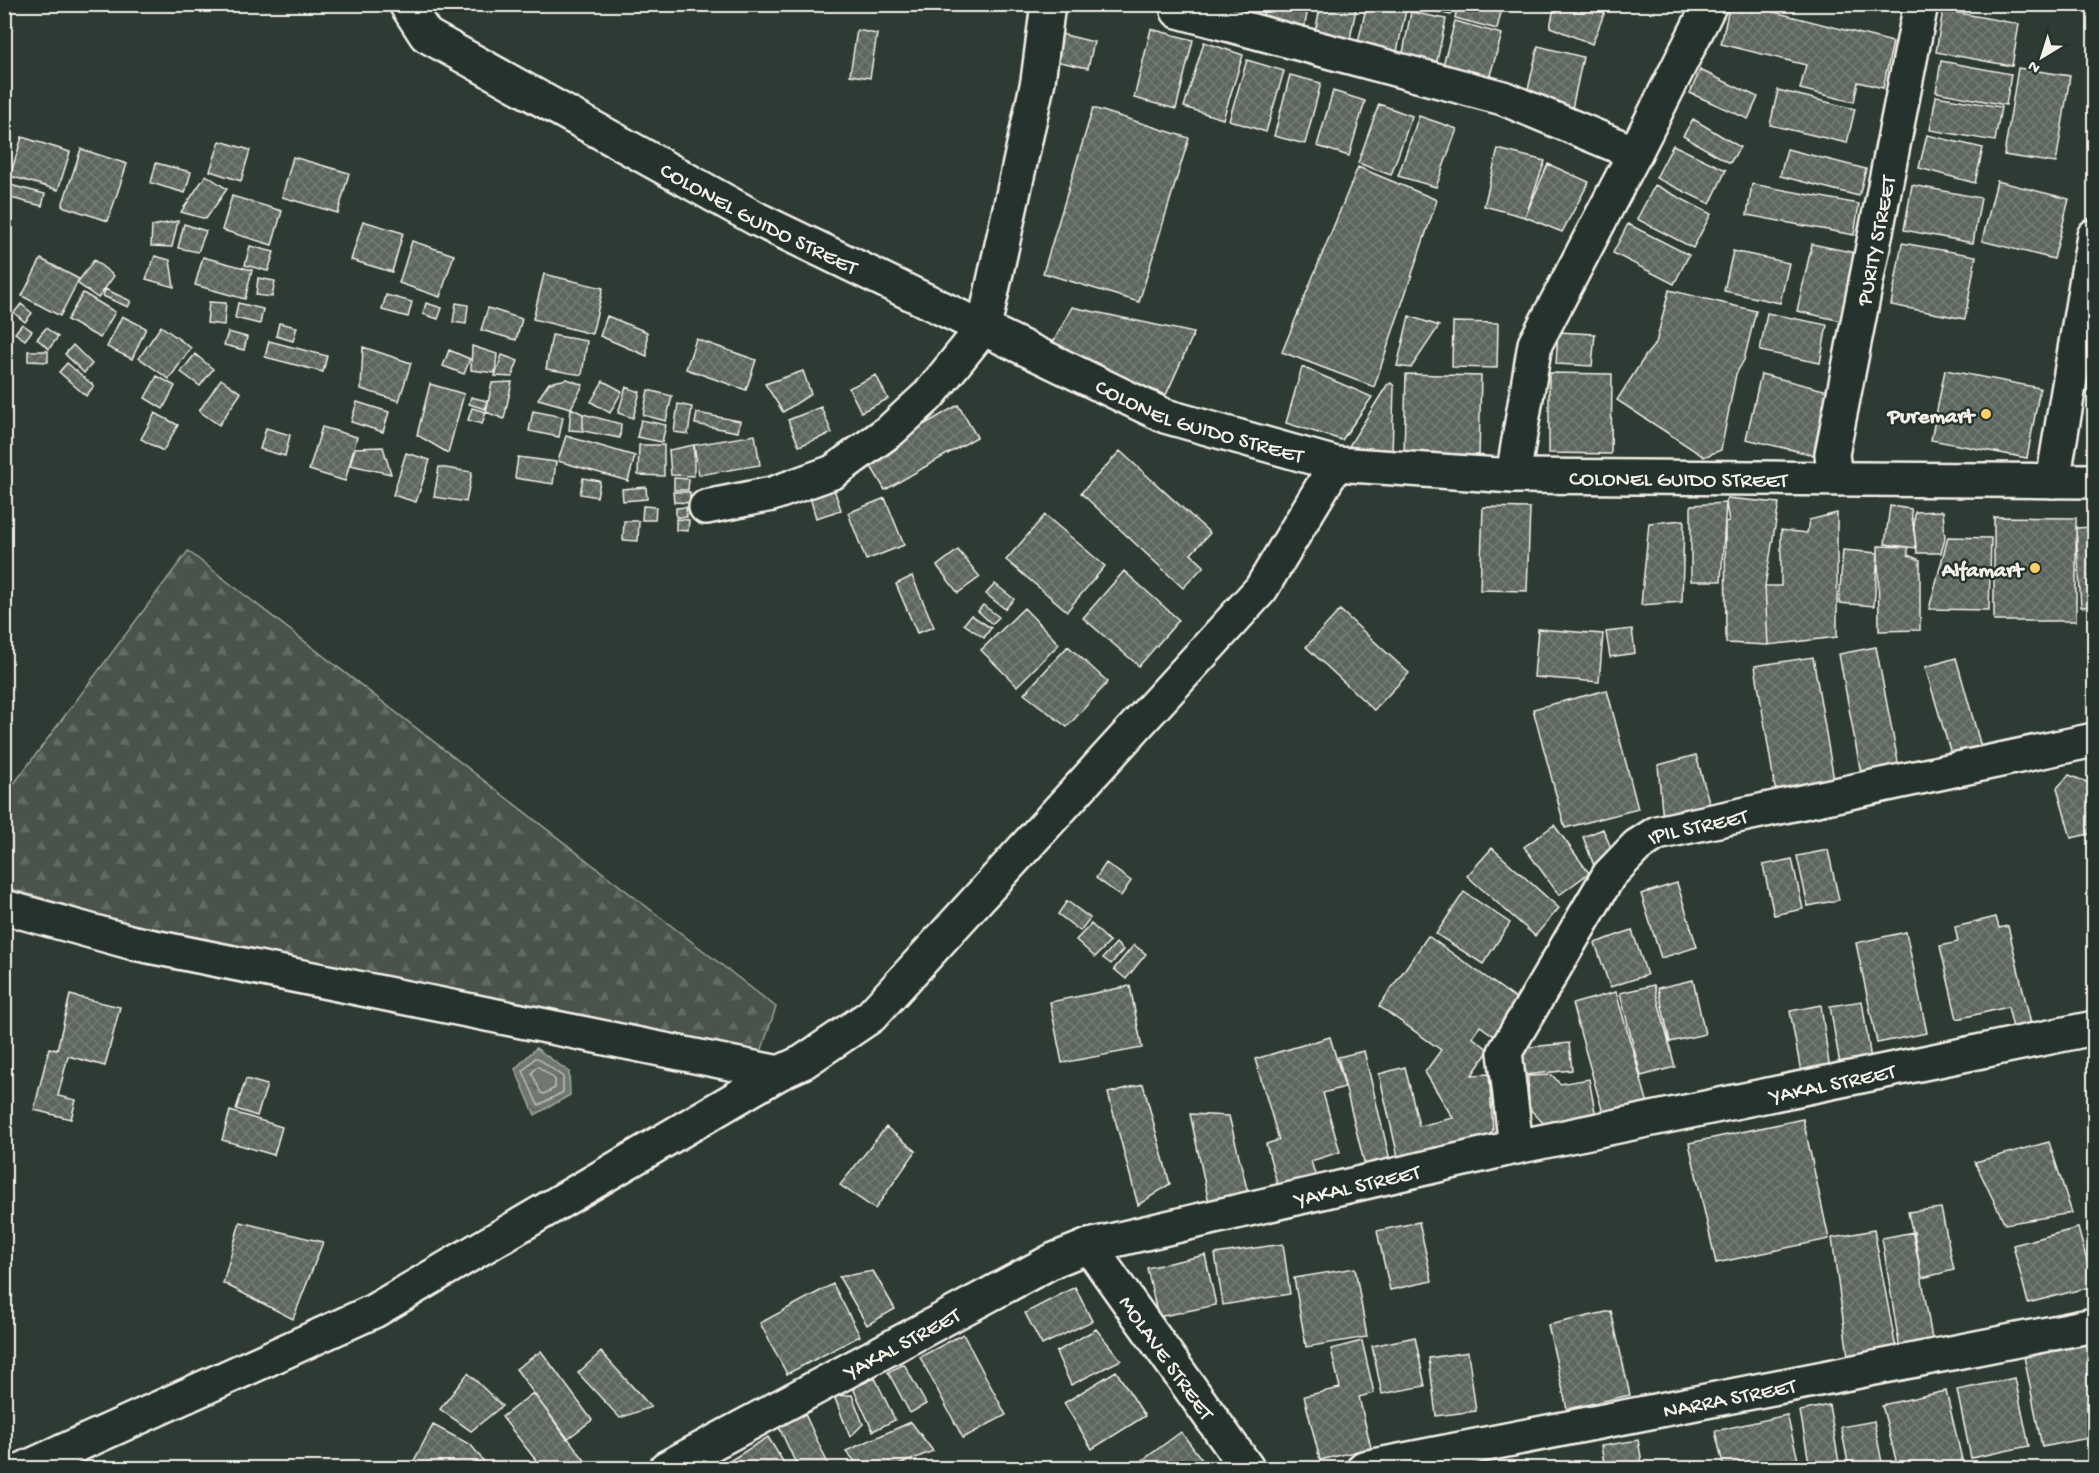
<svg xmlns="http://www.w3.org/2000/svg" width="2099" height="1473" viewBox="0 0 2099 1473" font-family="'Gochi Hand',sans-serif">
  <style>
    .forest { fill: url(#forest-firs); stroke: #9ea29a; stroke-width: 1.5 }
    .water { fill: url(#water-ripples); stroke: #a4a8a0; stroke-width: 1.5 }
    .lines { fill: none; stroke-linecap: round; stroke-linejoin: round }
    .shore { stroke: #bfc0b8; stroke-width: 1.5 }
    .building { fill: url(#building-cross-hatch); stroke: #f4f1e8; stroke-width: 1.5 }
    .minor-casing { stroke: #f4f1e8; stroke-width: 38 }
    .minor { stroke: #26332d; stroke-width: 33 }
    .poi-dot { fill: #ffd166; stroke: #26332d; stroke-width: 2 }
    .labels { text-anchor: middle; stroke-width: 5; stroke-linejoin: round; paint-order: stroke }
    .street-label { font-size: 22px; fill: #f4f1e8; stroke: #26332d }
    .poi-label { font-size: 22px; font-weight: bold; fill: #f4f1e8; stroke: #26332d; text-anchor: end }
  </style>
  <defs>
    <pattern id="forest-firs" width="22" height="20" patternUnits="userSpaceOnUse" patternTransform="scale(1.5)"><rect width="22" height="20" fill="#48524c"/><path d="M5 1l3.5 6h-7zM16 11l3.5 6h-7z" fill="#636b66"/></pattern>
    <pattern id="water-ripples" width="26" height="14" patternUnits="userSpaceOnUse" patternTransform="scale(1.5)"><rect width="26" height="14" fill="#6f7770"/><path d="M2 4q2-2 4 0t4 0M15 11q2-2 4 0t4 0" fill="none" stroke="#5c605b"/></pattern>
    <pattern id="building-cross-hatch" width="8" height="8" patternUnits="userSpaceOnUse" patternTransform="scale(1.5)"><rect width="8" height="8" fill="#5c655e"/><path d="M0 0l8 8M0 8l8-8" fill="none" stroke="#747c75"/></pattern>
  </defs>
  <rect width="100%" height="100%" fill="#2e3b34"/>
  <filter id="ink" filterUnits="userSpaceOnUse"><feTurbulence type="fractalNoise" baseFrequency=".0167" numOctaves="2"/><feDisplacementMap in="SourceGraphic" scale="12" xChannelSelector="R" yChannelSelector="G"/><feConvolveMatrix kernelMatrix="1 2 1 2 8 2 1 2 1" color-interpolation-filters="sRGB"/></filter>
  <g filter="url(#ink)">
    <!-- forest -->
    <path class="forest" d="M188 551 776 1007 757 1064 208 947 5 887 4 797Z"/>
    <!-- water -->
    <path class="water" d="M536 1048 569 1072 570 1095 535 1115 515 1069Z"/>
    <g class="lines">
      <!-- shore -->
      <path class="shore" d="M535 1058H538L563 1077V1092L539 1105 537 1103 523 1071Z
        M536 1067H539L555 1079V1088L544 1094 541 1093 532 1073Z"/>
    </g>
    <!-- building -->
    <path class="building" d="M1205 4H1254L1250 20Z
      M1265 4H1309L1303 34 1261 25Z
      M1321 4H1357L1348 49 1313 41Z
      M1367 4H1381L1406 10 1394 65 1355 55Z
      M1404 4H1453L1451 15Z
      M1458 4H1503L1497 29 1455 18Z
      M1555 4H1608L1592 44 1550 27Z
      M1730 4H1742L1893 42 1883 88 1858 82 1854 102 1800 89 1806 65 1721 44Z
      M1943 10 2019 24 2012 66 1936 52Z
      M1411 12 1446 19 1434 75 1400 68Z
      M1455 21 1502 34 1486 89 1440 76Z
      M1151 29 1193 40 1176 109 1134 98Z
      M857 30 877 34 870 78 850 75Z
      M1061 34 1094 42 1088 68 1055 61Z
      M1204 42 1243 55 1223 119 1184 107Z
      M1538 46 1583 57 1570 118 1524 107Z
      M1247 60 1284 71 1266 132 1229 120Z
      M1941 61 2011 74 2006 105 1936 92Z
      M2018 68 2070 76 2056 163 2004 155Z
      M1700 70 1758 97 1748 119 1690 93Z
      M1290 75 1321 83 1305 144 1274 136Z
      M1778 90 1855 109 1847 143 1770 125Z
      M1333 91 1365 101 1349 156 1317 146Z
      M1936 96 2001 107 1995 141 1930 130Z
      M1379 104 1412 116 1391 175 1358 163Z
      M1093 108 1189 138 1139 302 1043 273Z
      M1419 116 1457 129 1436 187 1398 176Z
      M1693 119 1740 147 1730 163 1683 136Z
      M1927 135 1983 148 1975 183 1919 168Z
      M22 137 70 152 58 190 10 176Z
      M220 141 250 150 241 181 210 171Z
      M1673 145 1726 170 1710 204 1656 178Z
      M81 149 127 164 108 221 62 206Z
      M1498 149 1545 161 1525 217 1484 206Z
      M1787 149 1866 169 1859 196 1780 176Z
      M293 157 349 173 338 213 282 197Z
      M156 163 191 172 185 193 151 183Z
      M1548 164 1589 182 1562 232 1525 217Z
      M1358 167 1437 200 1374 387 1282 352Z
      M206 175 227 189 206 219 181 212Z
      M1997 181 2069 199 2054 259 1982 241Z
      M1752 184 1859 204 1854 235 1747 215Z
      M10 185 45 194 42 206 7 197Z
      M1655 185 1711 214 1693 248 1637 219Z
      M1912 185 1981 198 1973 243 1904 230Z
      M232 196 282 211 272 245 222 230Z
      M178 221 172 247 151 246 152 226Z
      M363 221 403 233 392 272 351 260Z
      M184 224 206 231 198 252 178 248Z
      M1628 224 1689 255 1674 284 1613 253Z
      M412 241 454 255 440 297 399 283Z
      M1902 243 1976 256 1965 319 1891 305Z
      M1812 244 1856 253 1842 321 1797 311Z
      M250 246 274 252 268 271 245 265Z
      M1733 251 1789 263 1780 303 1724 291Z
      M155 256 170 260 174 287 146 279Z
      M203 257 252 270 245 299 195 285Z
      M41 259 79 279 60 316 22 296Z
      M94 260 114 276 98 298 77 283Z
      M544 274 603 288 592 334 533 319Z
      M258 278 275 281 272 297 256 295Z
      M105 289 131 301 128 307 103 296Z
      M1669 290 1756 311 1744 360 1736 374 1721 450 1704 457 1617 400 1646 355 1656 343Z
      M83 293 115 312 100 338 67 320Z
      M386 295 412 302 408 317 382 310Z
      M209 302 226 303 224 325 207 323Z
      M238 303 263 309 260 324 235 318Z
      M426 303 442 308 438 319 423 314Z
      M456 303 468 305 466 324 453 322Z
      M21 304 32 313 25 322 14 313Z
      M1072 307 1194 333 1166 395 1050 348Z
      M488 308 522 319 516 340 481 330Z
      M1767 313 1827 325 1820 363 1760 351Z
      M122 316 146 328 132 359 107 347Z
      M607 316 647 332V356L600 336Z
      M1409 316 1439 326 1411 368 1397 366Z
      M1453 322 1498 323 1497 368 1452 367Z
      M279 323 297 327 293 341 276 336Z
      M22 324 32 331 25 340 15 333Z
      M161 326 191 348 169 379 139 358Z
      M46 328 58 337 49 349 37 339Z
      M228 332 247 337 244 350 224 345Z
      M1558 332 1595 334 1592 366 1556 364Z
      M552 335 587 341 582 375 546 369Z
      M696 339 756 360 746 390 686 369Z
      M269 341 327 356 323 372 265 357Z
      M73 345 92 364 84 373 65 354Z
      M472 346 497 354 495 373 471 370Z
      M363 347 411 363 399 401 361 389Z
      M449 350 470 359 464 374 443 366Z
      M28 351H48V362L28 361Z
      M195 354 213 369 200 386 181 372Z
      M502 355 518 361 512 377 495 376Z
      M67 363 94 386 86 396 59 372Z
      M1302 367 1372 397 1342 440 1286 423Z
      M1945 370 2040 388 2027 458 1931 440Z
      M803 371 811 394 783 412 765 384Z
      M1549 373 1612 374 1611 454 1549 453Z
      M1406 374 1481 376 1479 455 1404 453Z
      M1761 374 1828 391 1814 455 1746 439Z
      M876 375 888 399 861 412 849 388Z
      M157 376 175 386 163 409 145 398Z
      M221 379 241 393 219 425 199 411Z
      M567 379 583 385 571 408 538 399 549 383Z
      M603 381 622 391 610 413 591 402Z
      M512 382 504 419 486 412 492 383Z
      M1391 383 1394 386 1392 454 1349 446 1387 385Z
      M430 384 464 394 448 453 417 435Z
      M626 387 640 392 633 418 618 413Z
      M648 390 672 396 666 421 643 415Z
      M471 397 487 401 485 409 469 404Z
      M357 402 389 412 383 432 351 422Z
      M678 404 692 407 688 434 674 432Z
      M958 405 977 437 885 490 866 458Z
      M821 407 832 433 799 446 788 420Z
      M472 408 486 412 482 424 468 420Z
      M571 408 583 414V431L569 430Z
      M533 411 563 417 559 437 529 431Z
      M155 413 178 425 163 451 141 439Z
      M697 413 740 421 738 432 695 424Z
      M583 414 621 424 620 438 583 431Z
      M641 420 666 425 662 442 637 437Z
      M322 427 357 437 345 481 309 470Z
      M266 428 290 435 285 456 260 449Z
      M755 435 760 465 699 475 694 445Z
      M566 436 635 456 628 481 558 461Z
      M639 445H664V476L638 475Z
      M694 445V476L671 475 669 450Z
      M383 447 391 474 350 465 355 448Z
      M1120 451 1210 533 1191 554 1204 566 1183 588 1081 493Z
      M406 453 430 460 416 502 393 495Z
      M518 457 556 462 553 484 515 478Z
      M439 467 472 472 466 502 434 497Z
      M583 478 600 481 597 497 580 494Z
      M674 478 689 479 688 490H674Z
      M833 486 841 510 816 518 809 494Z
      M646 487 647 499 623 501 622 489Z
      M673 492H690V503L674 502Z
      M885 498 904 545 866 560 848 513Z
      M1727 498 1779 503 1765 586 1768 645 1726 643 1725 523 1729 522 1726 503Z
      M1726 503 1721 581H1691V505Z
      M643 506 656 507 655 520H642Z
      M1890 506 1911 509 1916 548 1885 544Z
      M686 507 687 517H676V508Z
      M1483 507 1530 508 1527 591 1480 590Z
      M1943 511 1945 539 1941 553H1917L1914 529 1915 512Z
      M1837 513V637L1768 645 1765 586H1781V530L1807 533 1809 520Z
      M1045 515 1105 566 1067 611 1006 560Z
      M1994 517 2076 518V621H1994Z
      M676 519 689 520 688 531 676 530Z
      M1684 520 1682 602 1641 605 1649 523Z
      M624 521H639L638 541 623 540Z
      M2094 527V606L2081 607 2076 528Z
      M1948 537 1991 538 1989 610 1929 609Z
      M1878 546 1908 547V555L1920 560V630L1879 631Z
      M958 550 980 577 958 593 937 566Z
      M1843 550 1878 553 1874 606 1839 603Z
      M1124 571 1179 620 1139 666 1083 618Z
      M912 576 934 627 917 633 896 584Z
      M995 584 1014 599 1005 609 986 594Z
      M983 605 999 617 992 624 978 611Z
      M1024 608 1059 644 1017 686 981 650Z
      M1340 610 1409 673 1374 710 1306 647Z
      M971 615 991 628 984 638 964 624Z
      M1538 629 1603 634 1599 682 1534 677Z
      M1632 629 1635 653 1610 657 1606 632Z
      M1068 646 1108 682 1067 727 1024 694Z
      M1876 647 1900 772 1862 779 1839 654Z
      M1813 657 1835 786 1776 794 1755 666Z
      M1956 658 1983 754H1951L1925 667Z
      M1607 690 1638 809 1565 828 1533 709Z
      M1696 755 1711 809 1663 822 1658 765Z
      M2069 775 2094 785V833L2071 838 2057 788Z
      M1554 825 1589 873 1559 895 1524 847Z
      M1603 829 1617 862 1596 871 1583 837Z
      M1492 848 1559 908 1535 936 1467 876Z
      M1828 850 1839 900 1808 906 1797 856Z
      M1792 859 1803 909 1774 915 1763 865Z
      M1106 863 1131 881 1121 896 1096 878Z
      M1677 883 1697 947 1661 958 1641 894Z
      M2094 889V919L2088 891Z
      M1464 892 1510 923 1483 964 1436 934Z
      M1067 901 1090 918 1080 931 1058 914Z
      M1996 917 1999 928 2008 926 2031 1024 2013 1028 2008 1007 1957 1019 1940 946 1958 942 1955 927Z
      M1091 924 1110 942 1095 957 1076 940Z
      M1632 930 1647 975 1610 987 1595 943Z
      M1906 932 1927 1033 1877 1043 1856 943Z
      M1428 936 1522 1003 1497 1038 1480 1026 1472 1037 1489 1050 1472 1075 1489 1074 1493 1131 1483 1141 1399 1161 1379 1074 1405 1067 1419 1126 1453 1118 1425 1072 1441 1050 1379 1006Z
      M1116 943 1123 950 1111 964 1103 958Z
      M1134 945 1146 954 1126 979 1114 969Z
      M1693 980 1705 1034 1670 1042 1658 988Z
      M1654 985 1675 1067 1641 1076 1620 993Z
      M1130 986 1142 1048 1062 1063 1050 1002Z
      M1616 992 1648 1104 1604 1116 1572 1004Z
      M70 995 120 1007 105 1066 68 1056 58 1096 76 1100 71 1119 34 1110 49 1048 57 1050Z
      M1862 1001 1871 1060 1840 1065 1830 1006Z
      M1821 1005 1829 1064 1801 1072 1790 1011Z
      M1330 1037 1345 1087 1323 1093 1340 1152 1311 1161 1319 1187 1281 1197 1266 1144 1279 1140 1255 1059Z
      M1569 1043 1572 1070 1524 1075 1521 1048Z
      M1364 1051 1390 1160 1365 1166 1338 1057Z
      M1552 1075 1560 1084 1589 1079 1596 1117 1546 1126 1529 1108 1528 1076Z
      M246 1079 267 1085 257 1116 236 1109Z
      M1143 1084 1170 1184 1138 1205 1108 1093Z
      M230 1111 282 1127 274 1155 222 1140Z
      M1190 1114 1229 1116 1248 1193 1209 1203Z
      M1803 1119 1829 1239 1716 1263 1689 1143Z
      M886 1127 916 1151 875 1209 840 1185Z
      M2049 1142 2072 1213 2005 1224 1975 1162Z
      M1941 1208 1954 1270 1922 1278 1908 1212Z
      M240 1222 323 1242 293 1319 223 1283Z
      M1419 1222 1432 1281 1390 1290 1377 1231Z
      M2078 1228 2094 1286 2028 1303 2013 1245Z
      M1874 1230 1897 1354 1849 1363 1832 1238Z
      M1914 1232 1934 1351 1901 1356 1882 1238Z
      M1283 1244 1290 1294 1223 1305 1215 1254Z
      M1205 1255 1216 1305 1158 1317 1147 1268Z
      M1355 1268 1367 1337 1306 1347 1294 1278Z
      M873 1271 895 1309 867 1325 839 1277Z
      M833 1284 860 1336 787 1374 760 1323Z
      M1075 1287 1092 1321 1042 1345 1025 1313Z
      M1611 1311 1630 1395 1567 1409 1548 1325Z
      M1096 1329 1121 1360 1071 1385 1056 1352Z
      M963 1334 1006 1415 963 1438 920 1357Z
      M1415 1337 1425 1386 1382 1394 1372 1346Z
      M1362 1341 1374 1393 1359 1397 1371 1448 1320 1460 1304 1396 1340 1388 1331 1349Z
      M2094 1343V1437L2042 1447 2024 1356Z
      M541 1351 592 1420 567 1439 516 1369Z
      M601 1352 651 1407 620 1418 578 1373Z
      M1468 1352 1476 1411 1436 1416 1429 1358Z
      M904 1364 926 1404 910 1413 888 1372Z
      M1116 1371 1145 1416 1092 1449 1064 1403Z
      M468 1373 502 1406 471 1431 440 1409Z
      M875 1378 895 1420 873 1431 853 1388Z
      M2015 1378 2029 1446 1971 1458 1957 1390Z
      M1946 1391 1964 1468H1898L1882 1405Z
      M533 1393 587 1463 580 1468H542L502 1417Z
      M852 1395 863 1424 850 1437 834 1396Z
      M1829 1405 1840 1468H1810L1800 1411Z
      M804 1412 829 1466 823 1468H798L778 1425Z
      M1787 1415 1800 1468H1724L1715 1431Z
      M1874 1421 1883 1468H1849L1841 1427Z
      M911 1422 933 1451 891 1468H861L846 1451Z
      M433 1425 471 1445 489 1468H410Z
      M1181 1432 1206 1465 1202 1468H1132Z
      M768 1437 787 1468H736L731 1460Z
      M1638 1440 1643 1468H1605L1601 1446Z"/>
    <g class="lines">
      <defs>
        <g id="minor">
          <path id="s1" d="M406 4 426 35 757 219 1165 416 1336 464 1513 476 2094 481"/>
          <path d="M1181 4 1178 11 1503 98 1635 153"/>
          <path d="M1513 476 1535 344 1635 153 1710 4"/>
          <path id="s2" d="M1835 478 1832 454 1921 4"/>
          <path d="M2053 481 2094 236"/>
          <path d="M706 507 772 494 833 472 891 430 929 395 984 327 1038 81 1048 4"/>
          <path d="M4 907 134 943 779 1073"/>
          <path id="s3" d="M1516 1147 1505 1052 1609 875 1637 846 1657 833 2094 740"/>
          <path id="s4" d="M1089 1246 1247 1468"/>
          <path d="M26 1468 374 1311 779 1073 803 1062 871 1016 1261 589 1336 464"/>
          <path id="s5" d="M666 1468 1054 1260 1089 1246 1516 1147 2094 1028"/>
          <path id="s6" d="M1364 1468 2094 1325"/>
        </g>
      </defs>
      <!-- minor casing -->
      <use href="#minor" class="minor-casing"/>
      <!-- minor -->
      <use href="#minor" class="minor"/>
    </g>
  </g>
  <!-- markers -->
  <g class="poi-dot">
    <circle cx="1986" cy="414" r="6"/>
    <circle cx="2035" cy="568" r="6"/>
  </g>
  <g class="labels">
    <!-- street labels -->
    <g class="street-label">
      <text dy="8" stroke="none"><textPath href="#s1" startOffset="417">COLONEL GUIDO STREET</textPath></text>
      <text dy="8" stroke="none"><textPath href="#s2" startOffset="242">PURITY STREET</textPath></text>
      <text dy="8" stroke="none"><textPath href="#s1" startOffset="903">COLONEL GUIDO STREET</textPath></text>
      <text dy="8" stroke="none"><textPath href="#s1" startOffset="1389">COLONEL GUIDO STREET</textPath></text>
      <text dy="8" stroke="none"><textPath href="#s3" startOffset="406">IPIL STREET</textPath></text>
      <text dy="8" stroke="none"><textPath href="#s5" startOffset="1239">YAKAL STREET</textPath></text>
      <text dy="8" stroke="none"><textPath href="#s5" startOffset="753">YAKAL STREET</textPath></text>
      <text dy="8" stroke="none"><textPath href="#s5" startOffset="267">YAKAL STREET</textPath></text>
      <text dy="8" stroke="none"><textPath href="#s4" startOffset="136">MOLAVE STREET</textPath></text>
      <text dy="8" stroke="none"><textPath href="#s6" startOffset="372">NARRA STREET</textPath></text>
    </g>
    <!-- poi labels -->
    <g class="poi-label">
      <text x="1974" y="422">Puremart</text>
      <text x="2023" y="576">Alfamart</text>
    </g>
  </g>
  <!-- margin -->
  <rect width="2099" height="1473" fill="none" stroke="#26332d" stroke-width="24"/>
  <rect x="12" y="12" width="2075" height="1449" fill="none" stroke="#f4f1e8" stroke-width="2" filter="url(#ink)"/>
  <!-- north arrow -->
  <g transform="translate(2042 57) rotate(218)" stroke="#26332d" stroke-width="4.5" paint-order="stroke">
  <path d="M0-4.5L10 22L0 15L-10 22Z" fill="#f4f1e8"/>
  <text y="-9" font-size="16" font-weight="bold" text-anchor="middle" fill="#f4f1e8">N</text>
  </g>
</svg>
